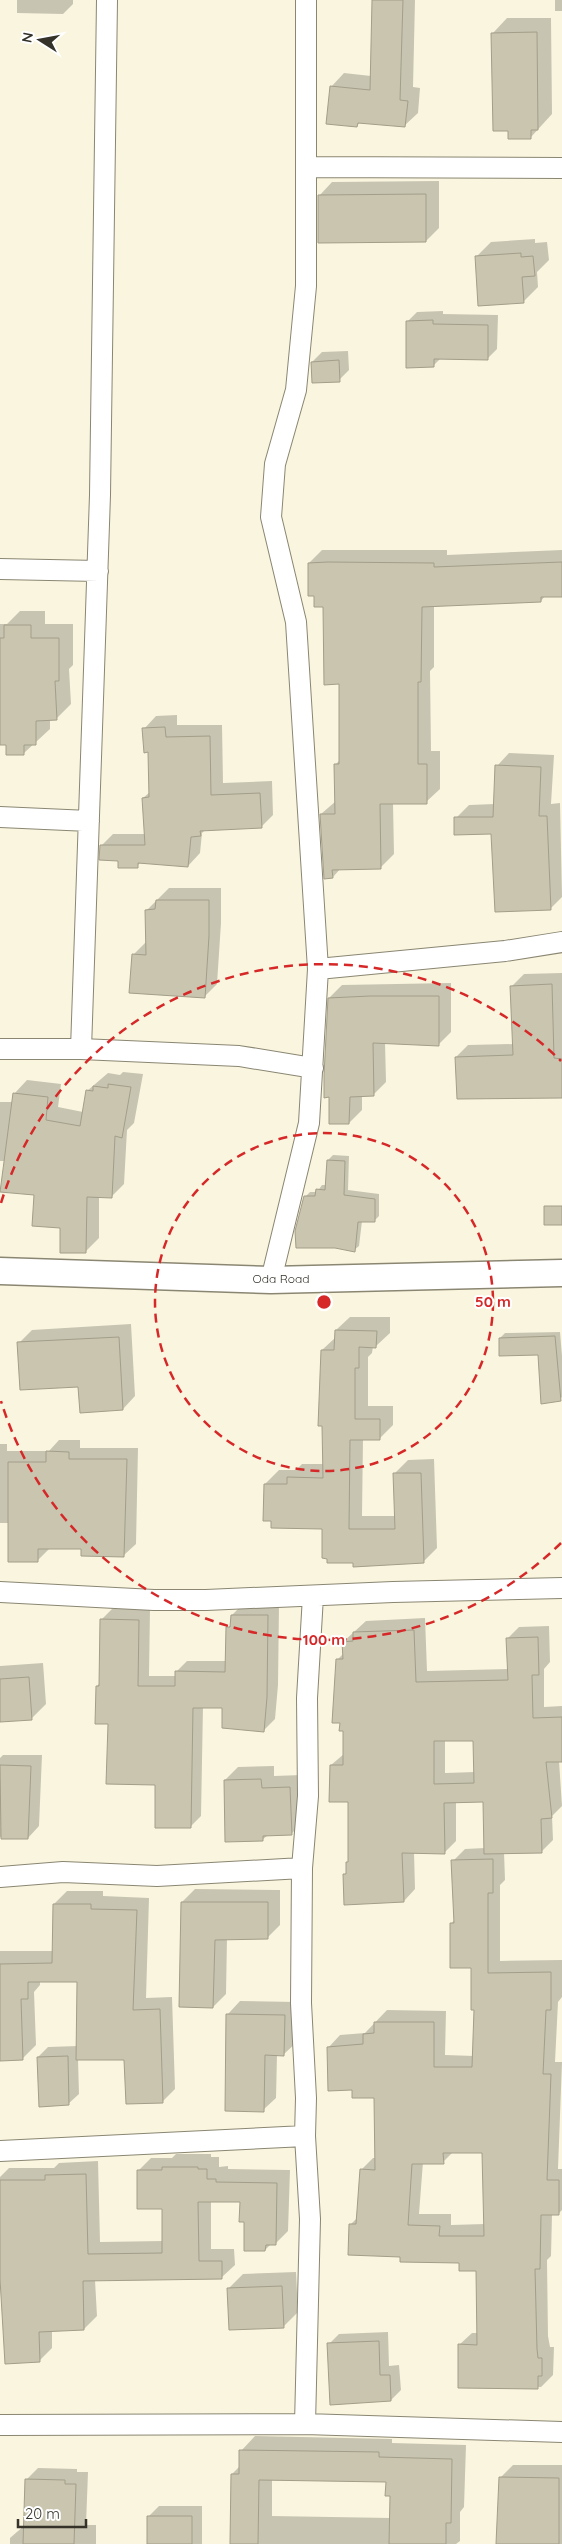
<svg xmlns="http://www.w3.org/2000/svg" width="562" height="2544" viewBox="0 0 562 2544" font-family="Quicksand,sans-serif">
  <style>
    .shadow { fill: #0003; fill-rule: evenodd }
    .building { fill: #c9c5af; stroke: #a29e89; fill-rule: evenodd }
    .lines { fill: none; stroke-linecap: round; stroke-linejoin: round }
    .minor-casing { stroke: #8a8672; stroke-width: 22 }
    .tertiary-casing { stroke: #8a8672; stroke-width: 29 }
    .minor { stroke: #fff; stroke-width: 20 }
    .tertiary { stroke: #fff; stroke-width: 26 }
    .ring { fill: none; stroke: #d62828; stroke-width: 2.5; stroke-dasharray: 9 6 }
    .labels { text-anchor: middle; stroke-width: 4; stroke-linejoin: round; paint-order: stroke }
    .street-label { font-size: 12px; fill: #343229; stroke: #fff }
    .centre { fill: #d62828; stroke: #fff; stroke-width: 2.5 }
    .ring-label { font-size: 15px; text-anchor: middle; font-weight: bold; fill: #d62828; stroke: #fff; stroke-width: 4; stroke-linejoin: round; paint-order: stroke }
  </style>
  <rect width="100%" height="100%" fill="#f9f5de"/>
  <!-- shadow -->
  <path class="shadow" d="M17 0H73V4L63 14 17 13Z
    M374 0H415L413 87 420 88 418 113 404 126 360 122 357 125 331 87 344 73 371 76Z
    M555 0H562V11H555Z
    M507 18H551L552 114 531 137 493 33Z
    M439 181V228L426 241 319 196 332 182Z
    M535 239V243L547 242 549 260 537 272 538 287 523 302 476 257 491 242Z
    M443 311V314L498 315 497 349 487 359 441 358 433 366 407 322 417 312Z
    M348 351 349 370 339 380 312 362 322 352Z
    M322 550H447V555L562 550V596H545L541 601 434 605V667L430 671 431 751H440V789L426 802 393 803 394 854 381 867 341 868 333 877 321 814 336 801V764L340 760V683L325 606 315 595 309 563Z
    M20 611H45V624H73V665L69 669 71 704 56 719H50V729L24 753 7 744H0V624H7Z
    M177 715V725H222L223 783 272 781 273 815 261 827 205 830 202 833 200 853 188 866 141 862 137 866 119 860 101 846 113 834H145L143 798 150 792 149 751 144 729 156 716Z
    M509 753 554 755 551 804 560 803 562 897 551 908 492 833 456 818 469 805 495 804 497 766Z
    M169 888H221V923L217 984 204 997 133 955 146 942 147 910Z
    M562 973V1097L456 1057 468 1045 514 1044 512 986 524 974Z
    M451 983V1032L438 1045 385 1042 386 1082 373 1095H362V1110L349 1123 329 998 342 985Z
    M123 1072 143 1074 134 1123 127 1130 124 1184 111 1197 99 1196V1238L86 1251 61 1227 5 1161H0V1102H13L14 1094 27 1080 61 1084 58 1107 83 1112 87 1091 108 1073 120 1075Z
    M333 1155 349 1156 348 1190 379 1194V1216L374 1221H362L359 1246 354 1250 305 1197 310 1192H317L322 1185H327L328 1160Z
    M350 1317H390V1333L376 1346H373L372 1353 368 1357V1406H393V1425L379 1439H363L362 1516H396L394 1474 408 1460 434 1459 437 1548 423 1562H354L323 1527 272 1520 265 1484 279 1470H296L302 1464H324L322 1350 336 1337V1330Z
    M131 1324 135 1396 123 1409 79 1386 19 1343 32 1330Z
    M560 1332 562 1356V1397L560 1399 539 1354 500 1338 505 1333Z
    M59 1440H80V1448H138L136 1544 124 1555 82 1548 49 1549 37 1561 9 1523H0V1444H7V1451H49Z
    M243 1604 279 1605 278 1685 275 1719 264 1730 223 1706H203L201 1816 190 1827 109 1723 97 1686 100 1683 101 1620 112 1609H150L149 1676H176V1672L187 1661H227L228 1628 232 1623V1615Z
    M425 1618 427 1671 509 1669 507 1639 519 1627 549 1626 550 1662 544 1669V1707L562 1706V1760L559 1761 562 1806 552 1816 553 1840 541 1852H504L505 1880 500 1885V1961L562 1960V1997L558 2002 555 2062H562L558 2169H562V2210L558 2214H552L551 2256 547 2260 548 2336 550 2347H554L553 2375 541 2387 459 2386V2345L472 2333H478L477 2269 460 2262 401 2256 350 2225 357 2218 361 2170 373 2158H376L375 2096 353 2089 328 2048 340 2035 365 2033 387 2010 446 2011 445 2055 474 2056 476 2009 472 1967 451 1924 455 1919 453 1861 465 1849 485 1848V1801H456V1841L444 1853 414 1852 415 1889 404 1901 344 1875 348 1871 349 1861V1800L331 1765 344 1754V1730L337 1660 344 1653 343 1642 366 1621ZM445 1740H474L475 1772 445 1773ZM454 2151 483 2152 485 2224 451 2225V2214H419L423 2162H443Z
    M43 1663 46 1704 31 1719 0 1721V1666Z
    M3 1755H42L39 1826 28 1838 0 1837V1758Z
    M274 1766V1776L302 1775 304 1821 291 1834 268 1835 262 1840 225 1780 238 1767Z
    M195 1889 280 1890V1925L267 1938H227L226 1994 213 2007 182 1902Z
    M67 1891H103V1896L149 1898 146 1998 172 1997 175 2089 162 2102 126 2059H78L79 2094 68 2104 38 2057 48 2047 78 2046V1981H40V1985L34 1992 36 2045 23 2058 0 2059V1951H54V1904Z
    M240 2001 297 2002V2042L284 2054H277L276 2098 263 2110 228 2014Z
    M176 2154H211V2157H219V2167L228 2166V2169L290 2170 288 2231 275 2244H271L265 2250 245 2221 241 2201H211V2249H234L235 2265 222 2277 95 2280 97 2316 84 2329 52 2330V2348L40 2360 0 2278V2177L9 2168H54L59 2163 98 2161 100 2242 163 2241V2208L138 2171 151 2158H172Z
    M296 2272 298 2312 284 2326 228 2289 243 2274Z
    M388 2332 389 2366 399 2365 401 2390 391 2400 329 2344 339 2334Z
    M255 2436 392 2439V2443L466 2445 464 2507 460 2512V2541L456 2544H231L232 2474 240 2466 241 2451ZM272 2479 387 2480 392 2494 391 2518 272 2516Z
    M513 2465H562V2544H498L500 2478Z
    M38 2468 77 2469V2472H88L86 2525H96V2544H10V2538L25 2525 26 2480Z
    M159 2506H202V2544H149V2516Z"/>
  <!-- building -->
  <path class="building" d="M372 0H403L400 100 408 101 405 127 358 123 357 127 326 124 330 86 370 90Z
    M537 32 538 130H531V139H508V131H493L491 33Z
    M426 194V242L318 243V195Z
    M521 253V257L533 256 535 276 522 277 524 303 478 306 475 256Z
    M433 320V324L488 325V360L434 359V367L406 368V321Z
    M339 360 340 382 312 383 311 362Z
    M328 562 434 563V567L562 562V597H541V602L422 607 421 682H418V764H427V804H380L381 869 332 870 333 878 324 879 320 814H335L334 764H339V684L324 685 323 607H314V596H308V563Z
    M4 625H31V638H59V681H55L57 720 36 721V745H24V755H6V745H0V638H4Z
    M165 727 166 737 210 736 211 795 260 793 262 828 200 831 201 836 191 837 188 867 138 863V868H118V861L99 860 100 845H145L142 798 149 797 148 752 144 753 142 728Z
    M495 765 541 767 539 816H547L551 910 495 912 491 834 454 835V817H493Z
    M156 900H209V936L205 998 129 993 132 954 146 955 145 910 155 909Z
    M552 984 554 1058 562 1059V1098L457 1099 455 1057 513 1055 510 986Z
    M370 996H439V1046L373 1043 374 1096 350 1097 349 1124H329V1097L324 1098V1075L328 998Z
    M108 1084 131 1087 122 1138 115 1136 112 1198 87 1197 86 1253H60V1228L32 1226 34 1195 0 1192 13 1093 48 1097 46 1120 80 1126 86 1090 93 1091V1086L108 1088Z
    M327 1160 345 1161 344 1195 375 1199V1222H358L355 1252 335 1248H296L295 1231 304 1196H315L316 1189 325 1190Z
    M544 1206H562V1225H544Z
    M335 1330 377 1331 376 1348 359 1347V1368H355V1419H380V1440H350L349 1529H395L393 1473H421L424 1563 353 1567V1563H327V1559L322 1558V1529L271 1528V1521H263L264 1484H287V1477L323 1478 322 1426H318L321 1350H334Z
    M555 1336 561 1401 541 1404 538 1355 499 1356V1338Z
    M119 1337 123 1410 80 1413 78 1387 20 1390 17 1342Z
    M46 1451 69 1452V1459H127L124 1557 81 1556V1549H38V1562H8V1462H46Z
    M231 1615H268L267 1697 264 1732 222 1728V1708H193L191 1828H155V1785L106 1784 108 1724H95L96 1686H99L100 1619 139 1620 138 1686H175V1671L225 1672 226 1627H230Z
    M414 1630 416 1682 508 1680 506 1638 538 1637 539 1675H532L533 1718 562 1717V1762H546L552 1818 541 1819 542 1853 484 1854 483 1802 444 1803 445 1854 402 1853 404 1902 344 1905 343 1874H346V1862H348V1802H329L330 1765H343V1731H339L340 1723H332L336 1659H343L342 1642 353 1641V1632ZM434 1741H473L474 1783 434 1784Z
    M29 1677 32 1720 0 1722V1679Z
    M0 1765 31 1766 28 1839H1Z
    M261 1779 262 1788 290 1787 292 1835 263 1836V1841L225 1842 224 1780Z
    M493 1859V1893H488V1973L551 1972V2010H546L543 2074H551L547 2180H559V2215H541L540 2269H535L537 2349 538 2358H542V2376H538V2389L458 2388V2344L477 2345 476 2271H459V2263L400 2262V2257L348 2255 349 2224H356L360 2169 375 2170 374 2098H352V2090L328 2091 327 2047 363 2044V2034L374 2033V2022H434V2067H472L474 2010H471V1968H450V1923H454L451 1860ZM443 2153H482L484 2236H439L440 2226 408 2225 412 2164H444Z
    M181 1902H268V1939L215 1940 213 2008 179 2007Z
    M53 1904H91V1909L137 1910 133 2010 160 2009 163 2103 126 2104 124 2060H76L77 1982H28V1999H21L23 2060 0 2061V1964L52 1963Z
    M226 2014 285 2015 284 2056 265 2055 264 2112 225 2111Z
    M68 2056 69 2105 39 2107 37 2057Z
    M162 2167H198V2169H207V2179H216V2182L277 2183 276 2245H266L265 2251H244V2222H239L240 2202H198L199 2261H222V2279L83 2281 84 2330 39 2332 40 2362 5 2364 0 2279V2180H45V2175L86 2174 88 2254 162 2253V2209H137V2170H162Z
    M282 2286 284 2328 229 2330 227 2288Z
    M379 2341 380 2375H390L391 2401 330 2405 327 2343Z
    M239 2450 379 2452V2457L452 2459 451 2523H446V2544H389L390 2496H385L386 2482 259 2480 258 2544H230L231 2474H239Z
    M499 2477 559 2478V2544H496Z
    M25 2479 65 2480V2484H76L74 2544H23Z
    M147 2516H192V2544H147Z"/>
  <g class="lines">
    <defs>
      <path id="minor" d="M306 167 562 168
        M0 569 98 571
        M0 817 89 821
        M318 969 505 951 562 942
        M0 1049H81L239 1056 313 1068
        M81 1049 100 495 107 0
        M271 1280 309 1123 318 969 296 622 271 517 275 464 296 390 306 286V0
        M0 1592 154 1600H206L393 1592 562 1588
        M0 1877 63 1872 157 1876 302 1868
        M0 2151 305 2136
        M305 2424 310 2219 305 2136 306 2098 301 2003 302 1868 308 1796 307 1698 313 1596
        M0 2425 305 2424 562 2432"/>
      <path id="tertiary" d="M0 1271 271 1280 562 1273"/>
    </defs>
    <!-- minor casing -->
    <use href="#minor" class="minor-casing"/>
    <!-- tertiary casing -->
    <use href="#tertiary" class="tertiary-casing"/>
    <!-- minor -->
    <use href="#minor" class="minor"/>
    <!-- tertiary -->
    <use href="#tertiary" class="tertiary"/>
  </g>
  <!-- distance rings -->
  <g class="ring">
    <circle cx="324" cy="1302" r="169"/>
    <path d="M561 1543A338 338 0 0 1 1 1401M1 1203A338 338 0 0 1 561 1061"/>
  </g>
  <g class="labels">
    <!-- street labels -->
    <g class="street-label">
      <text x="281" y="1283">Oda Road</text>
    </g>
  </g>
  <circle cx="324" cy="1302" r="8" class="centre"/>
  <g class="ring-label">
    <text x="493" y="1307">50 m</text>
    <text x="324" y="1645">100 m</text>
  </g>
  <!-- north arrow -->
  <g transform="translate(40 40) rotate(281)" stroke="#ffffff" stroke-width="4" paint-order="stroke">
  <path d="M0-4L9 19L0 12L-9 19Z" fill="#343229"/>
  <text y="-8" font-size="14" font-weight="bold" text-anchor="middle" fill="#343229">N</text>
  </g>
  <!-- scale -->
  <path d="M18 2519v8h68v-8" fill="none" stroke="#343229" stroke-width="2.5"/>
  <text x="25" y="2519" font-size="15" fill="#343229" stroke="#ffffff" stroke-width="4" paint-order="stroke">20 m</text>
</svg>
